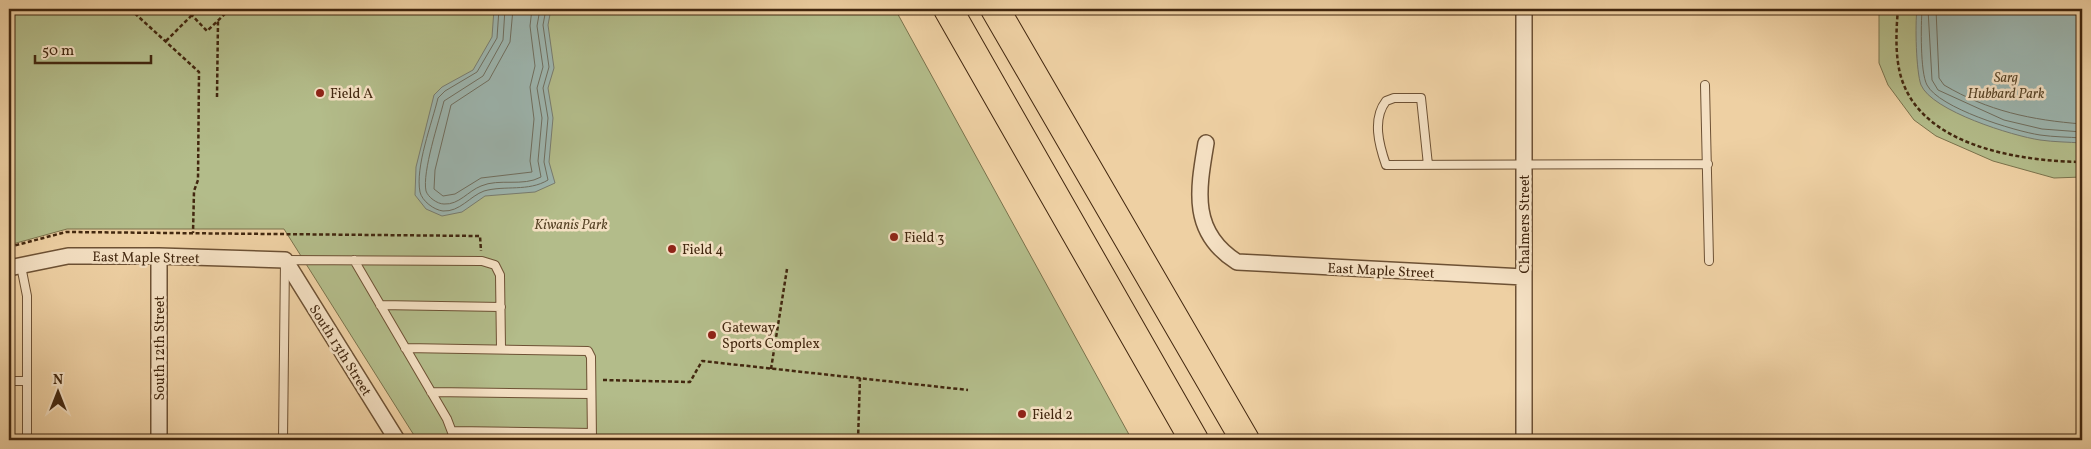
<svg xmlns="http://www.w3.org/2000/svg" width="2091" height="449" viewBox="0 0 2091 449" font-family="Vollkorn,serif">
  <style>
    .green { fill: #b3bc8a; stroke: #7a724c }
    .water { fill: #9cb5af; stroke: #787c6f }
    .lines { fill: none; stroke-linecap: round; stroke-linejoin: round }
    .shore { stroke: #6f6e5f; stroke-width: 1 }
    .lane-casing { stroke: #6d5134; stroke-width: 10 }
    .street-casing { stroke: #6d5134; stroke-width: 18 }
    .highway-casing { stroke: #42270f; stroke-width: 30 }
    .path { stroke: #42270f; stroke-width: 2.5; stroke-dasharray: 4 2.5; stroke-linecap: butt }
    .lane { stroke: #f4e0c3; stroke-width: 8 }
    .street { stroke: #f4e0c3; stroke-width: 15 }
    .highway { stroke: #eed0a3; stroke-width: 28 }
    .poi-dot { fill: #8f2418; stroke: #f4e0c3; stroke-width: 2 }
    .labels { text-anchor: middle; stroke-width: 5; stroke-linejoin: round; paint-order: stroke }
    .park-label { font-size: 14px; font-style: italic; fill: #594528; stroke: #f4e0c3 }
    .poi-label { font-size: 14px; fill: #42270f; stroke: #f4e0c3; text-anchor: start }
    .street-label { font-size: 14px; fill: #42270f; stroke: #f4e0c3 }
  </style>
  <rect width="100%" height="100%" fill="#eed0a3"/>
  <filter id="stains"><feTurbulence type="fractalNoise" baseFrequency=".004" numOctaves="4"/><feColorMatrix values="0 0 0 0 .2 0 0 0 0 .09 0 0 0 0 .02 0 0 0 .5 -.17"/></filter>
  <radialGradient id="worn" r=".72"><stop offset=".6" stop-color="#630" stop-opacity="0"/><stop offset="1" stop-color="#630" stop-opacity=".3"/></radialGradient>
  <!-- green -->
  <path class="green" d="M9 9H895L1132 440H417L284 229H67L9 245Z
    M1879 9H2082V177L2054 178 1993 161 1936 136 1914 120 1888 85 1879 63Z"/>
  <!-- water -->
  <path class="water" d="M494 9H551L548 25 554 68 548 88 553 118 549 162 555 183 535 192 485 196 462 212 442 216 426 209 415 195 416 167 434 95 442 87 473 70 492 37Z
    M1917 9H2082V143C2068 142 2054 142 2040 140 2013 136 1932 111 1921 85 1916 71 1915 24 1917 9Z"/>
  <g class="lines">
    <!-- shore -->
    <path class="shore" d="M499 9 497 38 477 72 445 91 438 98C432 123 415 167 420 192 422 201 434 210 443 211 460 212 470 196 484 191 505 185 528 192 548 180L544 162 548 118 543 88 549 67 543 25 546 9
      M505 9 503 40 483 76 444 101C439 121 422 172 426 191 428 197 437 204 444 204 459 205 468 191 481 186 499 178 523 187 541 177L538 161 542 118 537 88 543 67 537 26 540 9
      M513 9 510 42 489 80 451 105 435 170 434 189 443 196 455 194 481 178 532 172 530 161 534 119 530 87 535 66 530 26 532 9
      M1922 9C1921 25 1920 72 1927 85 1939 108 2014 131 2040 135 2054 137 2068 137 2082 138
      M1928 9 1932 80 1938 90 2004 120 2042 129 2082 132
      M1936 9 1939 78 1944 85C1988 111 2031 120 2082 124"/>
    <defs>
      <path id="lane" d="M1705 85 1709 261
        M1428 165 1421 98H1394L1386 101C1372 119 1379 145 1386 165L1708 164
        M354 260 447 419 455 440
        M21 266 27 296V440
        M380 305 501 307
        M405 348 588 351 591 357 592 440
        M9 381H27
        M431 392 591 394
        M452 431 592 433
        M283 440 285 260 482 261 495 265 500 275 501 348"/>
      <path id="street" d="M1524 9V440
        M1206 143C1198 190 1190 232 1237 262L1524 277
        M9 268 68 256H159L285 260 397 440
        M159 440V256"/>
      <path id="highway" d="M948 9 1194 440
        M995 9 1245 440"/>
    </defs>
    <!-- lane casing -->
    <use href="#lane" class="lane-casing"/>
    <!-- street casing -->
    <use href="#street" class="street-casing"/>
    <!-- highway casing -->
    <use href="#highway" class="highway-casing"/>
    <!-- path -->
    <path class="path" d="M130 9 199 72 198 180 194 191 193 233
      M186 9 207 31 230 9
      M1898 9C1896 31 1895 56 1901 77 1922 147 2020 161 2082 162
      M166 41 192 15
      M217 97 218 21
      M9 247 66 232 480 236 481 251
      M771 369 787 269
      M603 380 690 382 702 361 968 390
      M858 440 860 378"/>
    <!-- lane -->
    <use href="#lane" class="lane"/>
    <!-- street -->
    <use href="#street" class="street"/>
    <!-- highway -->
    <use href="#highway" class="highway"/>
  </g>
  <!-- markers -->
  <g class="poi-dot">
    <circle cx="320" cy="93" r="5"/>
    <circle cx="894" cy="237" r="5"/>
    <circle cx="672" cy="249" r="5"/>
    <circle cx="712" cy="335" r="5"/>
    <circle cx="1022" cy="414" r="5"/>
  </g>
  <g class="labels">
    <!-- park labels -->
    <g class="park-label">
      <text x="2006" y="82">Sarg<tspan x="2006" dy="16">Hubbard Park</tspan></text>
      <text x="571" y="229">Kiwanis Park</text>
    </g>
    <!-- poi labels -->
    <g class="poi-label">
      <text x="330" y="98">Field A</text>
      <text x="904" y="242">Field 3</text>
      <text x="682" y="254">Field 4</text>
      <text x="722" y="332">Gateway<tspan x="722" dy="16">Sports Complex</tspan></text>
      <text x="1032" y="419">Field 2</text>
    </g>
    <!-- street labels -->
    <g class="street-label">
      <text transform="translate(1524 224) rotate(-90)" y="5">Chalmers Street</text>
      <text transform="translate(146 257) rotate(1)" y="5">East Maple Street</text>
      <text transform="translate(1381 270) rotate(3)" y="5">East Maple Street</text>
      <text transform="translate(159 348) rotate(-90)" y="5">South 12th Street</text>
      <text transform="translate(341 350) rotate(58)" y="5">South 13th Street</text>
    </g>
  </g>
  <!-- margin -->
  <rect width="2091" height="449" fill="none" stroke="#eed0a3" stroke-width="30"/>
  <rect x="10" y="10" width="2071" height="429" fill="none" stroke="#42270f" stroke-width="2.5"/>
  <rect x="15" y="15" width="2061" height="419" fill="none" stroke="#42270f"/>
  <!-- north arrow -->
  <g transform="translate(58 392)" stroke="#f4e0c3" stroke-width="4" paint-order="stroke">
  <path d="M0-4L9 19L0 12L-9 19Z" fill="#42270f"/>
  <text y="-8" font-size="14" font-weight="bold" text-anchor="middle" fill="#42270f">N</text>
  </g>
  <!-- scale -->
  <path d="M35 55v8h116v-8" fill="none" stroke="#42270f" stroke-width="2.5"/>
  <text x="42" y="55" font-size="15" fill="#42270f" stroke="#f4e0c3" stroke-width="4" paint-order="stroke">50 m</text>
  <rect width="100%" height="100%" filter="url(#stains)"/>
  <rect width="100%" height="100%" fill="url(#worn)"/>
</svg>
